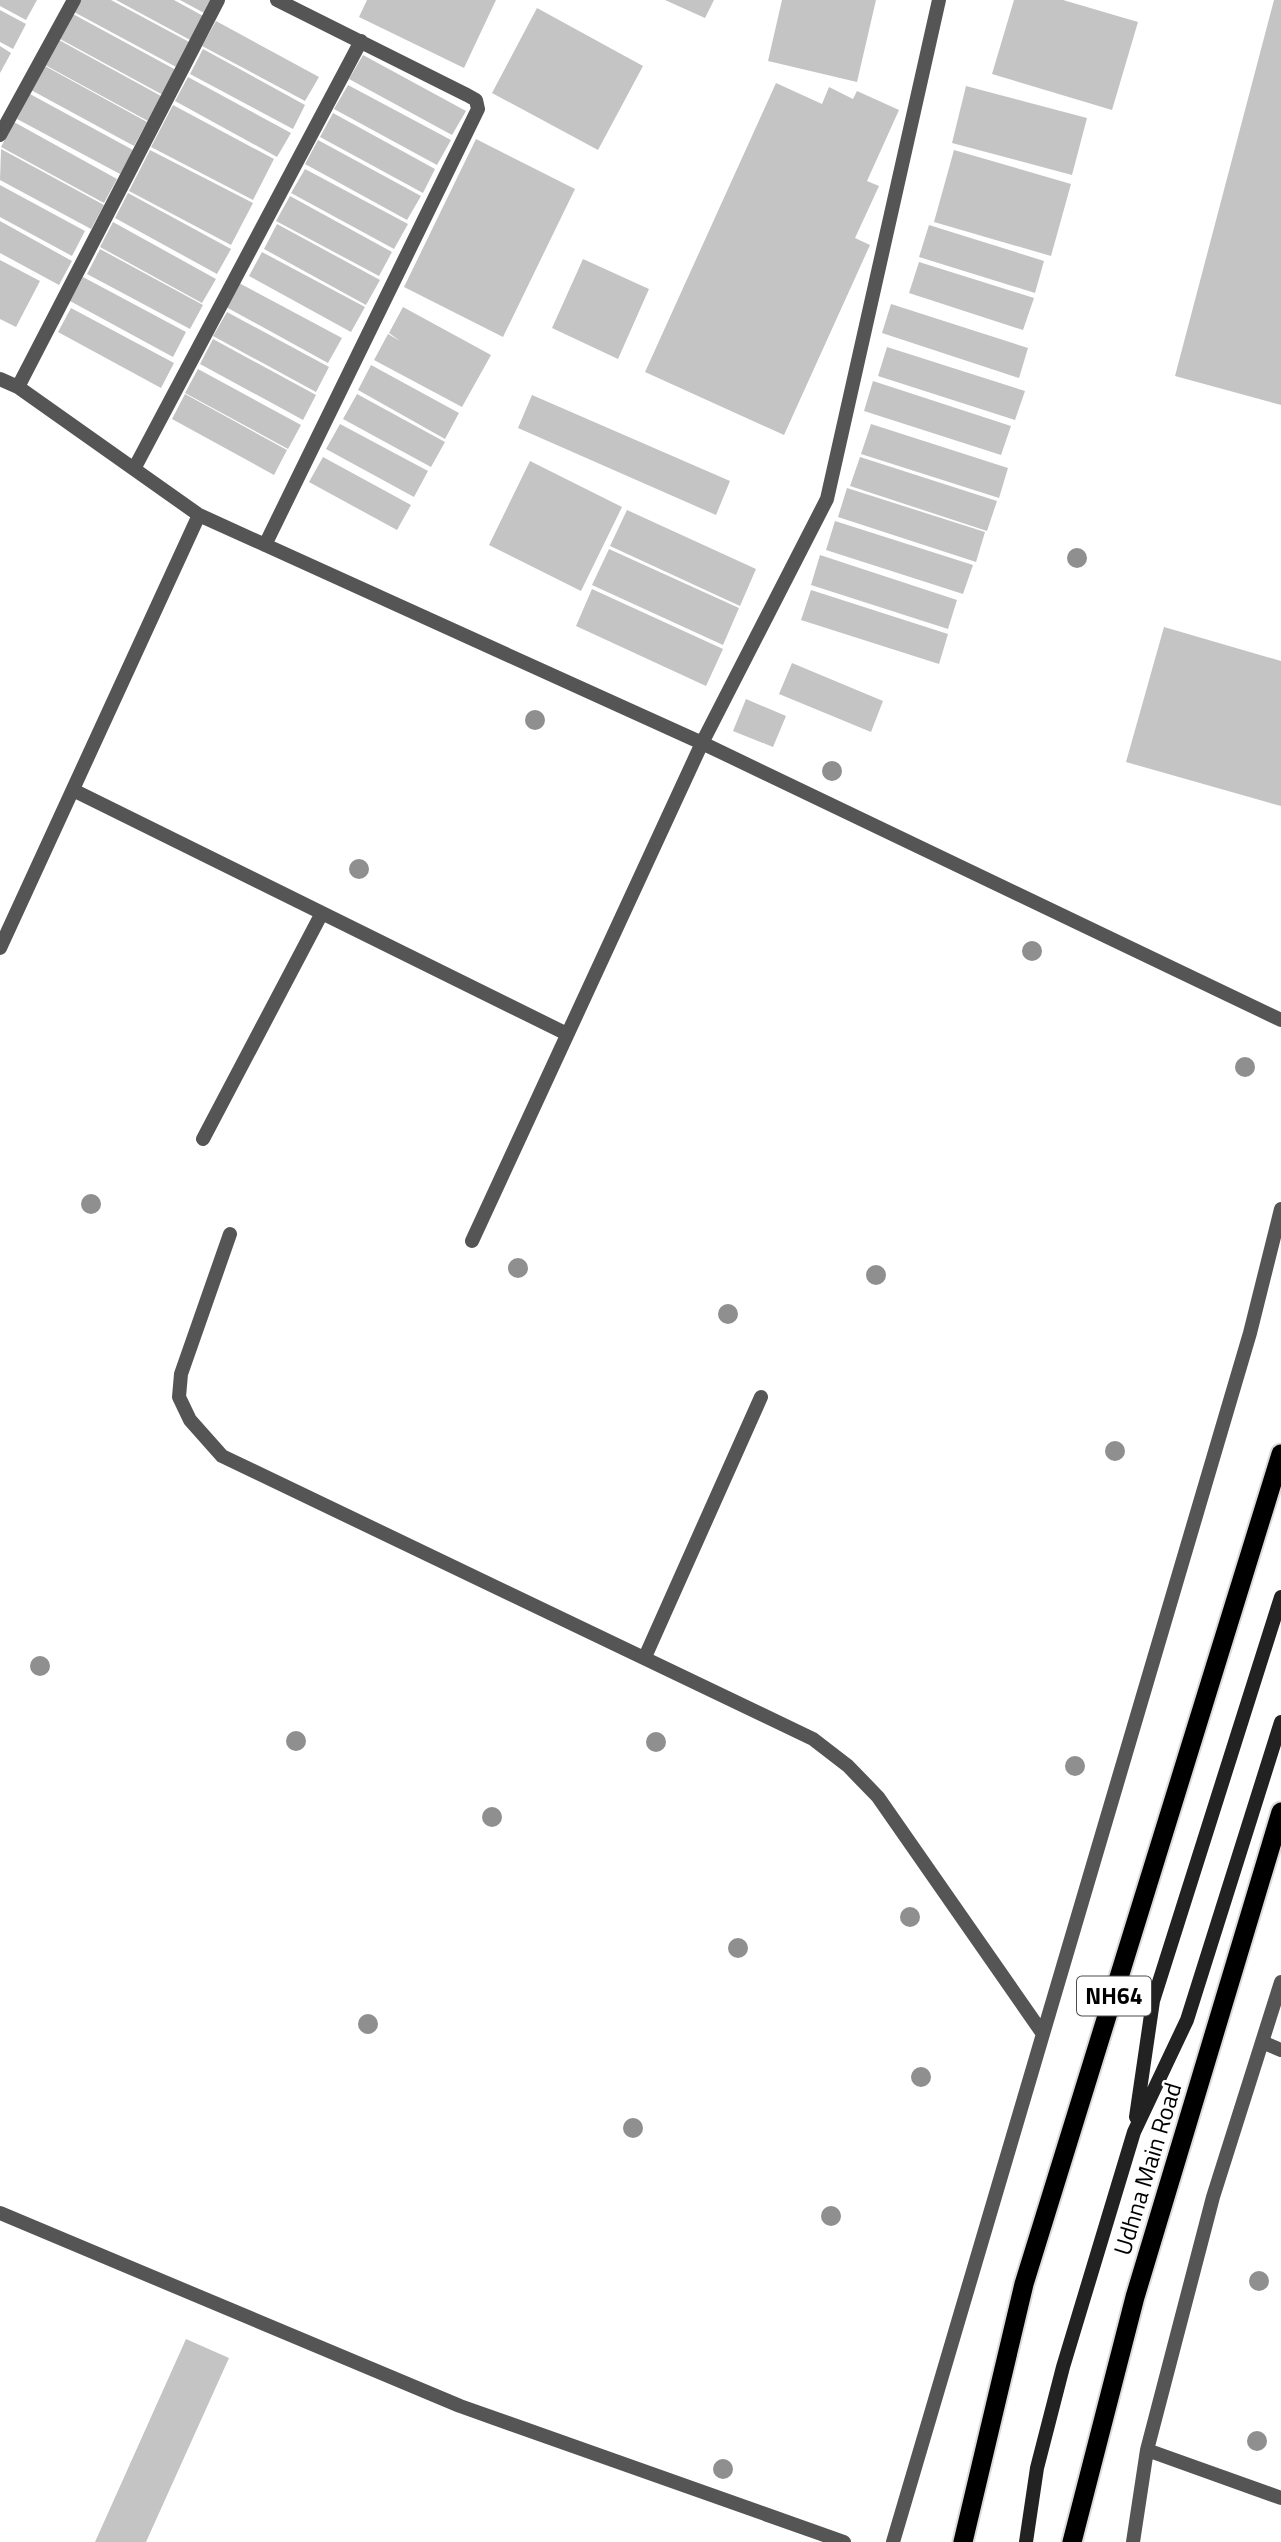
<svg xmlns="http://www.w3.org/2000/svg" width="1281" height="2542" viewBox="0 0 1281 2542" font-family="'Titillium Web',sans-serif">
  <style>
    .building { fill: #c4c4c4 }
    .lines { fill: none; stroke-linecap: round; stroke-linejoin: round }
    .trunk-casing { stroke: #dbdbdb; stroke-width: 23 }
    .minor { stroke: #555; stroke-width: 14 }
    .secondary { stroke: #222; stroke-width: 14 }
    .trunk { stroke: #000; stroke-width: 19 }
    .tree { fill: #8f8f8f }
    .labels { text-anchor: middle; stroke-width: 5; stroke-linejoin: round; paint-order: stroke }
    .shield { fill: #fff; stroke: #4c4c4c; stroke-width: 2 }
    .shield-label { font-size: 23px; font-weight: bold; fill: #000 }
    .street-label { font-size: 24px; fill: #000; stroke: #fff }
  </style>
  <rect width="100%" height="100%" fill="#fff"/>
  <!-- building -->
  <path class="building" d="M0 0H37L26 20 0 6Z
    M81 0H111L191 43 178 68 74 12Z
    M116 0H174L205 17 192 41Z
    M180 0H213L206 14Z
    M367 0H496L464 68 359 17Z
    M665 0H714L705 18Z
    M782 0H876L857 82 768 61Z
    M1014 0H1063L1138 22 1112 110 992 74Z
    M1274 0H1281V405L1175 376Z
    M537 8 643 66 598 150 492 93Z
    M0 10 26 24 13 49 0 42Z
    M73 14 176 70 163 95 60 39Z
    M216 21 319 77 305 101 202 46Z
    M59 40 161 96 148 121 45 65Z
    M0 46 11 53 0 73Z
    M203 49 305 105 293 129 190 74Z
    M363 55 466 111 452 135 349 79Z
    M45 66 147 122 134 146 31 90Z
    M188 77 291 133 277 157 175 101Z
    M776 83 822 104 829 87 853 99 857 91 899 110 867 181 879 186 855 238 870 245 784 435 645 372Z
    M348 85 451 140 437 165 334 109Z
    M966 86 1087 118 1072 175 952 143Z
    M30 94 133 150 120 174 17 119Z
    M173 105 274 159 253 200 151 147Z
    M333 113 435 169 423 193 320 137Z
    M14 122 117 179 104 203 1 147Z
    M476 139 575 189 503 337 404 287Z
    M318 140 421 196 407 220 305 164Z
    M1 149 104 205 91 229 0 180Z
    M150 150 253 203 231 245 129 191Z
    M954 150 1071 184 1051 256 934 222Z
    M305 169 408 224 394 249 291 193Z
    M0 185 85 231 72 256 0 217Z
    M128 193 231 249 217 274 115 218Z
    M290 196 392 252 379 276 276 221Z
    M0 221 72 261 59 285 0 253Z
    M113 222 216 279 202 303 100 247Z
    M277 224 380 280 366 305 264 249Z
    M929 225 1044 261 1035 293 919 257Z
    M100 249 203 305 190 329 87 274Z
    M262 252 365 307 351 332 249 276Z
    M583 259 649 289 618 359 552 328Z
    M0 260 40 281 16 327 0 319Z
    M919 262 1034 298 1023 330 909 293Z
    M83 277 186 332 173 357 70 301Z
    M239 283 342 338 328 363 226 307Z
    M891 304 1028 348 1019 378 882 333Z
    M403 307 491 355 462 407 374 360 388 334 400 341 389 333Z
    M71 308 174 363 161 388 58 332Z
    M227 312 329 367 316 392 213 336Z
    M213 339 316 395 303 420 200 364Z
    M887 347 1025 391 1015 420 878 376Z
    M371 365 459 413 445 439 358 390Z
    M198 369 301 425 288 449 185 393Z
    M873 381 1011 426 1001 455 864 411Z
    M185 394 287 450 274 475 172 419Z
    M357 394 445 442 431 467 343 419Z
    M532 395 730 481 716 515 518 428Z
    M340 424 428 471 414 497 326 449Z
    M871 424 1008 468 999 498 861 454Z
    M323 457 411 505 397 530 309 482Z
    M860 457 997 501 987 531 850 486Z
    M530 461 622 507 581 591 489 545Z
    M847 488 985 532 976 562 838 517Z
    M627 510 756 569 740 606 610 546Z
    M835 521 973 565 963 594 826 550Z
    M609 549 739 608 723 645 592 585Z
    M820 555 957 600 948 629 811 585Z
    M592 589 723 649 706 686 576 626Z
    M811 590 948 634 939 664 801 620Z
    M1164 627 1281 661V806L1126 762Z
    M792 663 883 701 871 732 779 694Z
    M746 699 786 716 773 747 733 731Z
    M186 2339 229 2358 146 2542H95Z"/>
  <g class="lines">
    <defs>
      <path id="trunk" d="M963 2542 1024 2284 1281 1454
        M1072 2542 1135 2297 1281 1812"/>
    </defs>
    <!-- trunk casing -->
    <use href="#trunk" class="trunk-casing"/>
    <!-- minor -->
    <path class="minor" d="M0 135 74 0
      M0 379 18 387 199 515 702 743 1281 1020
      M18 387 218 0
      M134 469 361 41
      M265 545 478 109 476 100 467 95 277 0
      M73 790 567 1034
      M0 948 199 515
      M203 1139 322 913
      M230 1234 181 1374 179 1397 190 1420 222 1456 813 1739 848 1766 878 1797 1043 2034
      M472 1241 702 743 827 499 939 0
      M645 1657 761 1397
      M1262 2042 1281 2050
      M0 2213 460 2406 844 2542
      M1147 2450 1281 2498
      M893 2542 1250 1333 1281 1209
      M1133 2542 1147 2450 1213 2197 1281 1982"/>
    <!-- secondary -->
    <path class="secondary" d="M1136 2117 1153 2001 1281 1597
      M1026 2542 1037 2468 1063 2367 1134 2132 1187 2020 1281 1722"/>
    <!-- trunk -->
    <use href="#trunk" class="trunk"/>
  </g>
  <!-- trees -->
  <g class="tree">
    <circle cx="1077" cy="558" r="10"/>
    <circle cx="535" cy="720" r="10"/>
    <circle cx="832" cy="771" r="10"/>
    <circle cx="359" cy="869" r="10"/>
    <circle cx="1032" cy="951" r="10"/>
    <circle cx="1245" cy="1067" r="10"/>
    <circle cx="91" cy="1204" r="10"/>
    <circle cx="518" cy="1268" r="10"/>
    <circle cx="876" cy="1275" r="10"/>
    <circle cx="728" cy="1314" r="10"/>
    <circle cx="1115" cy="1451" r="10"/>
    <circle cx="40" cy="1666" r="10"/>
    <circle cx="296" cy="1741" r="10"/>
    <circle cx="656" cy="1742" r="10"/>
    <circle cx="1075" cy="1766" r="10"/>
    <circle cx="492" cy="1817" r="10"/>
    <circle cx="910" cy="1917" r="10"/>
    <circle cx="738" cy="1948" r="10"/>
    <circle cx="368" cy="2024" r="10"/>
    <circle cx="921" cy="2077" r="10"/>
    <circle cx="633" cy="2128" r="10"/>
    <circle cx="831" cy="2216" r="10"/>
    <circle cx="1259" cy="2281" r="10"/>
    <circle cx="1257" cy="2441" r="10"/>
    <circle cx="723" cy="2469" r="10"/>
  </g>
  <g class="labels">
    <!-- shield labels -->
    <rect class="shield" x="1077" y="1976.5" width="74" height="39" rx="5"/>
    <g class="shield-label">
      <text x="1114" y="2004">NH64</text>
    </g>
    <!-- street labels -->
    <g class="street-label">
      <text transform="translate(1148 2169) rotate(-73)" y="8">Udhna Main Road</text>
    </g>
  </g>
</svg>
